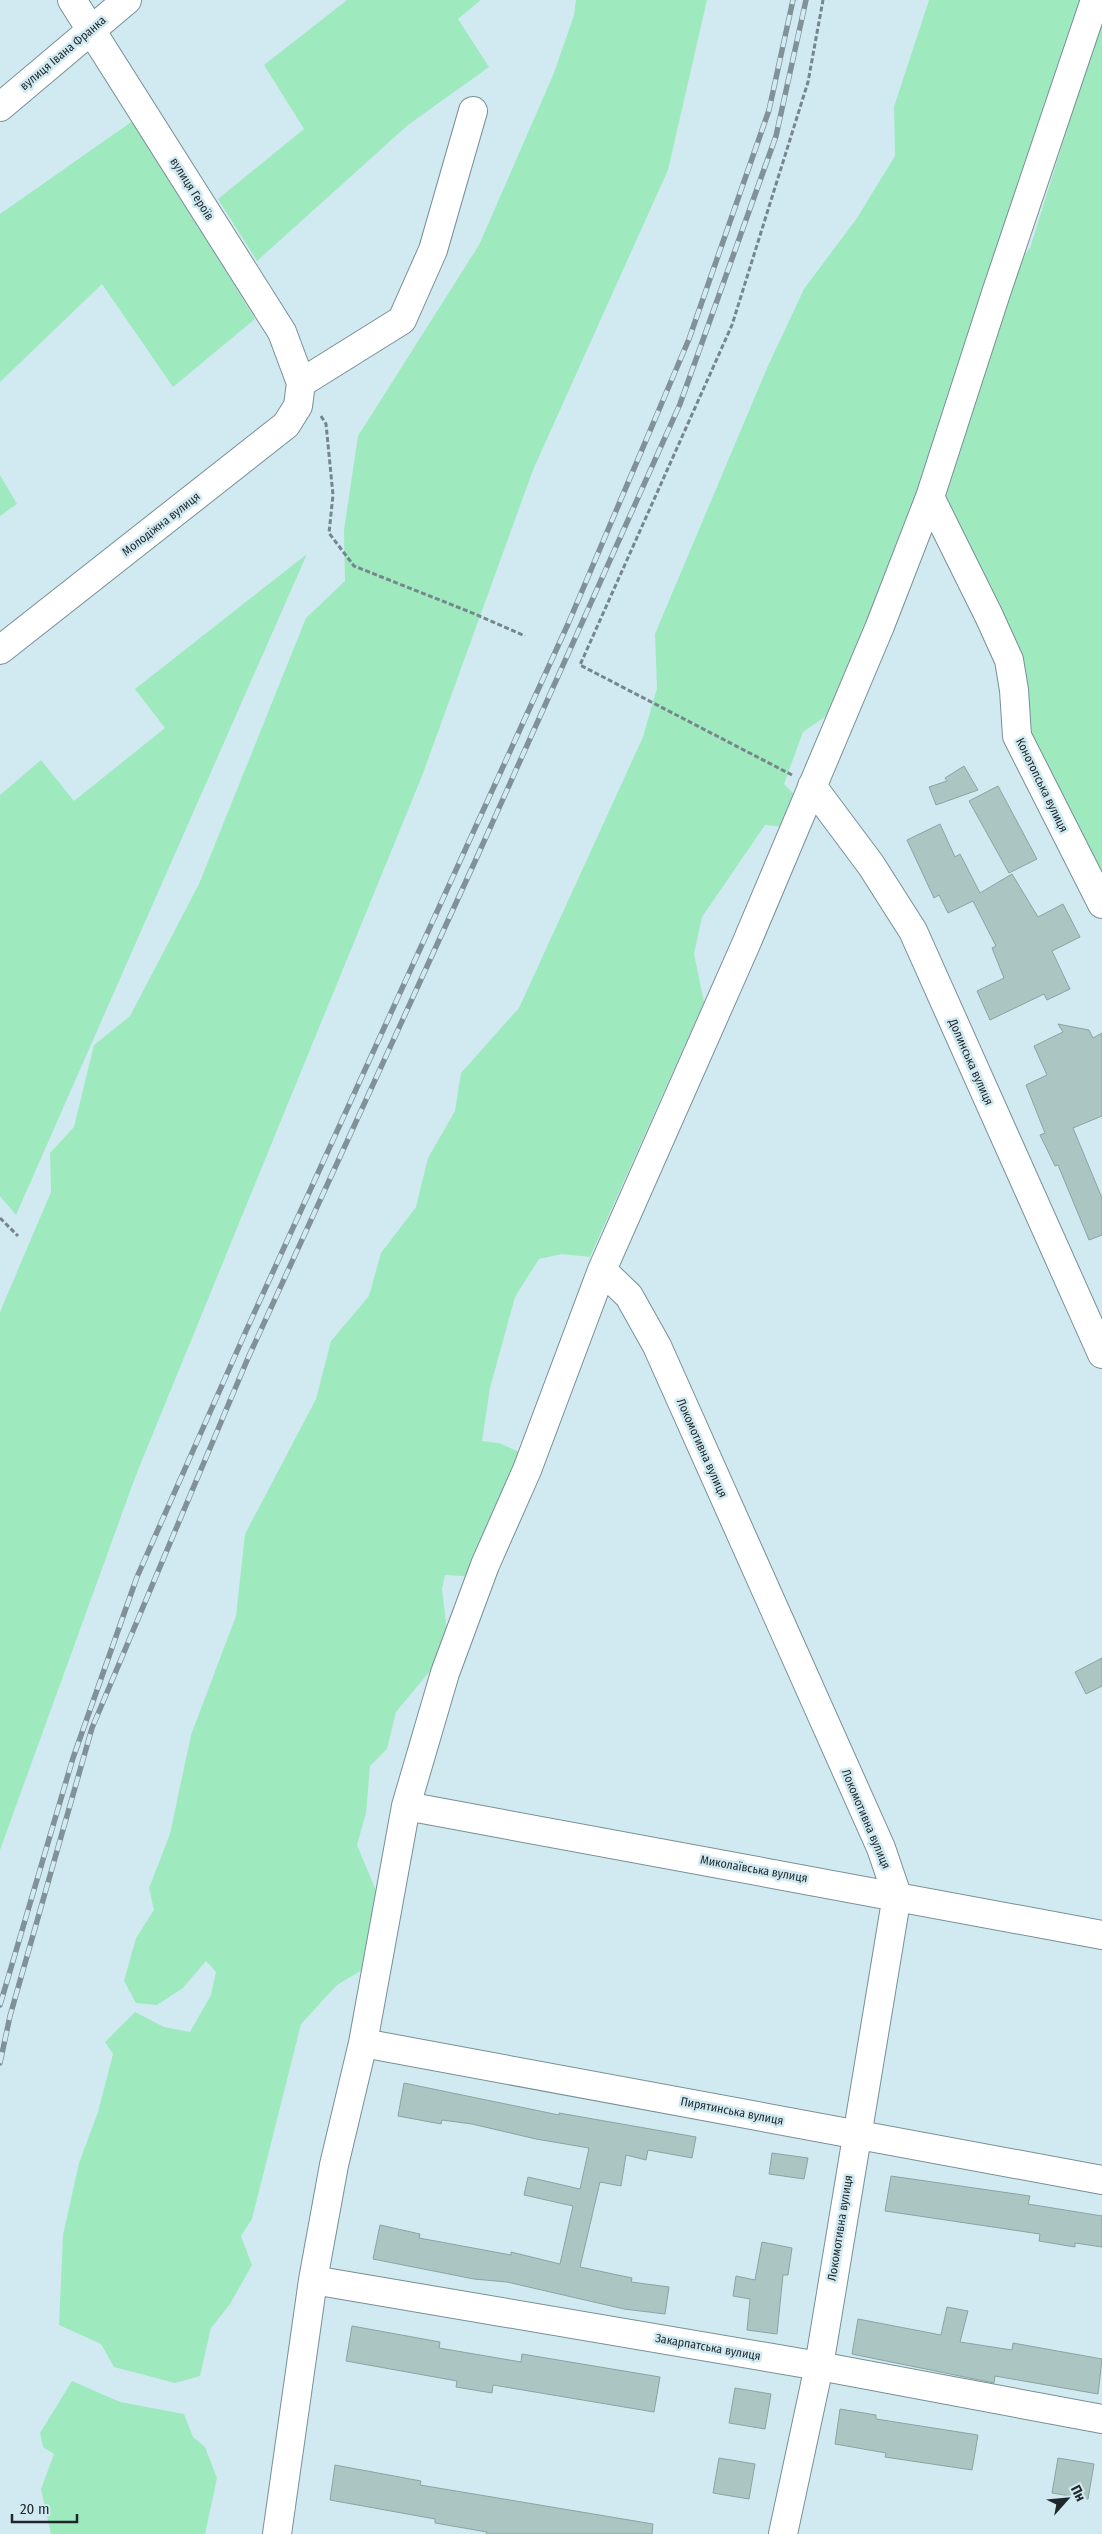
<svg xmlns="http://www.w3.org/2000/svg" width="1102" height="2534" viewBox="0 0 1102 2534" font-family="'Fira Sans Condensed',sans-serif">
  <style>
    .green { fill: #9fe9bf }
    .building { fill: #abc5c2; stroke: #8ba4a1 }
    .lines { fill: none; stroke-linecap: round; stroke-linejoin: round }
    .minor-casing { stroke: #788f96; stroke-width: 30 }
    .path { stroke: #75868c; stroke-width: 3; stroke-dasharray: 5 2.5; stroke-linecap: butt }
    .minor { stroke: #fff; stroke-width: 28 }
    .rail-casing { stroke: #809298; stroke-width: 5.5 }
    .rail { stroke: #d1eaf2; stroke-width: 4; stroke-dasharray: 11; stroke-linecap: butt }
    .labels { text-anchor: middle; stroke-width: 5; stroke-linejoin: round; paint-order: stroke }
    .street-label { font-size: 12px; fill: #1e272a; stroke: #d1eaf2 }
  </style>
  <rect width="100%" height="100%" fill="#d1eaf2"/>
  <!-- green -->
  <path class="green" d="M347 0H481L458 19 489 67 408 125 257 261 218 199 304 129 264 65Z
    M576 0H707L668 170 533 470 422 776 136 1475 0 1850V1312L51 1192 50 1153 74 1127 94 1045 130 1016 199 884 306 618 345 581 344 530 358 436 479 245 554 73 574 15Z
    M929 0H1088L920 502 835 710 803 732 784 784 796 796 783 827 765 825 702 917 694 954 704 1002 590 1257 562 1254 539 1259 515 1297 490 1388 482 1441 499 1443 524 1454 477 1577 445 1575 442 1589 449 1648 396 1712 387 1749 370 1766 366 1813 357 1845 377 1893 367 1967 337 1985 301 2024 252 2219 241 2236 252 2265 230 2304 211 2328 200 2376 175 2383 114 2367 101 2344 59 2325 63 2235 79 2163 98 2112 113 2054 105 2042 135 2012 164 2027 190 2032 211 1995 216 1972 206 1961 183 1988 157 2005 136 2003 124 1981 136 1938 154 1910 149 1888 170 1834 191 1735 236 1616 245 1534 316 1399 331 1341 369 1296 381 1253 416 1207 428 1158 455 1111 461 1073 519 1008 643 737 657 688 655 634 767 368 804 289 857 218 895 156 894 107Z
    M1102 17V882L1026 741 938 495 1018 263 1030 248Z
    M134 120 255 319 173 387 102 284 0 382V214Z
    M0 475 17 504 0 516Z
    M307 554 16 1215 0 1196V795L41 760 74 801 165 728 135 689Z
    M72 2381 120 2402 184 2414 193 2437 205 2447 217 2478 205 2534H51L41 2489 54 2454 43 2447 40 2433Z"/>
  <!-- building -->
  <path class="building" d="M964 766 978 790 936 805 929 787 947 781 945 778Z
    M998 786 1037 859 1009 873 969 801Z
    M940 824 955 857 960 854 980 893 1012 874 1038 917 1063 904 1080 937 1052 951 1070 989 1047 1000 1044 994 990 1020 977 991 1004 978 992 948 996 946 973 901 948 913 939 895 934 898 907 840Z
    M1058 1024 1089 1030 1093 1038 1102 1033V1116L1073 1128 1102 1198V1235L1089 1240 1058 1165 1055 1166 1040 1135 1045 1133 1026 1085 1047 1075 1034 1046 1063 1032Z
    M1102 1658V1686L1086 1694 1075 1672Z
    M404 2083 559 2115V2113L696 2137 692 2158 648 2150 646 2160 626 2155 621 2186 600 2182 580 2267 632 2278 631 2282 669 2287 665 2314 624 2309 507 2282 474 2279 373 2259 380 2225 420 2234 419 2238 511 2255V2252L560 2264 573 2206 524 2195 528 2177 580 2189 589 2148 536 2139 472 2124 442 2120 441 2124 398 2116Z
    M772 2153 808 2158 804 2179 769 2174Z
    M891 2176 1030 2196 1028 2204 1102 2216V2247L1075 2243V2247L1039 2241 1040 2234 885 2211Z
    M762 2242 792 2248 788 2275H783L777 2334 747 2330 750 2299 733 2296 736 2276 755 2280Z
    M947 2307 968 2311 960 2342 1012 2350 1013 2343 1102 2359 1098 2394 995 2376 994 2383 852 2354 858 2319 941 2335Z
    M352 2326 440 2342 439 2348 521 2362 522 2354 660 2377 654 2412 493 2385 492 2393 456 2387 457 2381 346 2361Z
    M735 2388 771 2394 765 2429 729 2423Z
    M840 2409 876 2415V2419L978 2435 972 2470 885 2457 886 2453 835 2444Z
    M719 2458 755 2464 749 2499 713 2493Z
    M1058 2458 1094 2464 1088 2499 1052 2493Z
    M335 2465 421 2481 420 2485 653 2524 652 2534H486L487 2532 435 2523V2519L330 2500Z"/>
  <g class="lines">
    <defs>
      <path id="minor" d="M0 107 127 0
        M301 383 402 320 433 250 473 111
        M930 497 989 616 1009 660 1014 690 1017 736 1102 904
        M0 650 286 425 298 406 301 383 282 332 72 0
        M812 786 871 865 913 931 1102 1354
        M602 1270 629 1296 657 1346 881 1848 897 1895 819 2366 783 2534
        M406 1806 1102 1935
        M363 2043 1102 2180
        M313 2280 819 2366 1102 2419
        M277 2534 313 2280 334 2165 363 2043 406 1806 445 1673 485 1565 527 1470 602 1270 746 944 880 626 930 497 996 293 1095 0"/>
    </defs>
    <!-- minor casing -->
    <use href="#minor" class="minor-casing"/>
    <!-- path -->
    <path class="path" d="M321 416 326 424 333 495 329 533 354 566 470 612 525 636
      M792 775 580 665 732 325 808 82 823 0
      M0 1218 18 1236"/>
    <!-- minor -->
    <use href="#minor" class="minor"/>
    <defs>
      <path id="rail" d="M0 2005 73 1758 137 1577 246 1331 568 624 689 339 769 110 793 0
        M0 2063 10 2016 92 1728 248 1358 477 857 680 404 776 136 806 0"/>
    </defs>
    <!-- rail casing -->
    <use href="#rail" class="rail-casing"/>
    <!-- rail -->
    <use href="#rail" class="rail"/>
  </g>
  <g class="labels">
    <!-- street labels -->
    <g class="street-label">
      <text transform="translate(63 53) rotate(-40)" y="4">вулиця Івана Франка</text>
      <text transform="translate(192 189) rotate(58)" y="4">вулиця Героїв</text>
      <text transform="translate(161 524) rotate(-38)" y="4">Молодіжна вулиця</text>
      <text transform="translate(1042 785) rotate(64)" y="4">Конотопська вулиця</text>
      <text transform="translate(971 1062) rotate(66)" y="4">Долинська вулиця</text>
      <text transform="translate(702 1448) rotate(66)" y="4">Локомотивна вулиця</text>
      <text transform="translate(866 1819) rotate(67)" y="4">Локомотивна вулиця</text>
      <text transform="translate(754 1869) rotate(10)" y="4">Миколаївська вулиця</text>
      <text transform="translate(732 2111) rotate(11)" y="4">Пирятинська вулиця</text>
      <text transform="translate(840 2228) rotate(-81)" y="4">Локомотивна вулиця</text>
      <text transform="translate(708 2347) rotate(10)" y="4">Закарпатська вулиця</text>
    </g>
  </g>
  <!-- north arrow -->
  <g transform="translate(1067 2499) rotate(63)" stroke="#d1eaf2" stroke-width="4" paint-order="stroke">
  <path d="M0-4L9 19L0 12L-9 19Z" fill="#1e272a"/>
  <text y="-8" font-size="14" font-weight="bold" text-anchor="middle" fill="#1e272a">Пн</text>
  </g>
  <!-- scale -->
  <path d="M12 2514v8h65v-8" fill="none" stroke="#1e272a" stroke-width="2.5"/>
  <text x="20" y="2514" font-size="15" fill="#1e272a" stroke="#d1eaf2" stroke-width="4" paint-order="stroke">20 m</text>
</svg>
